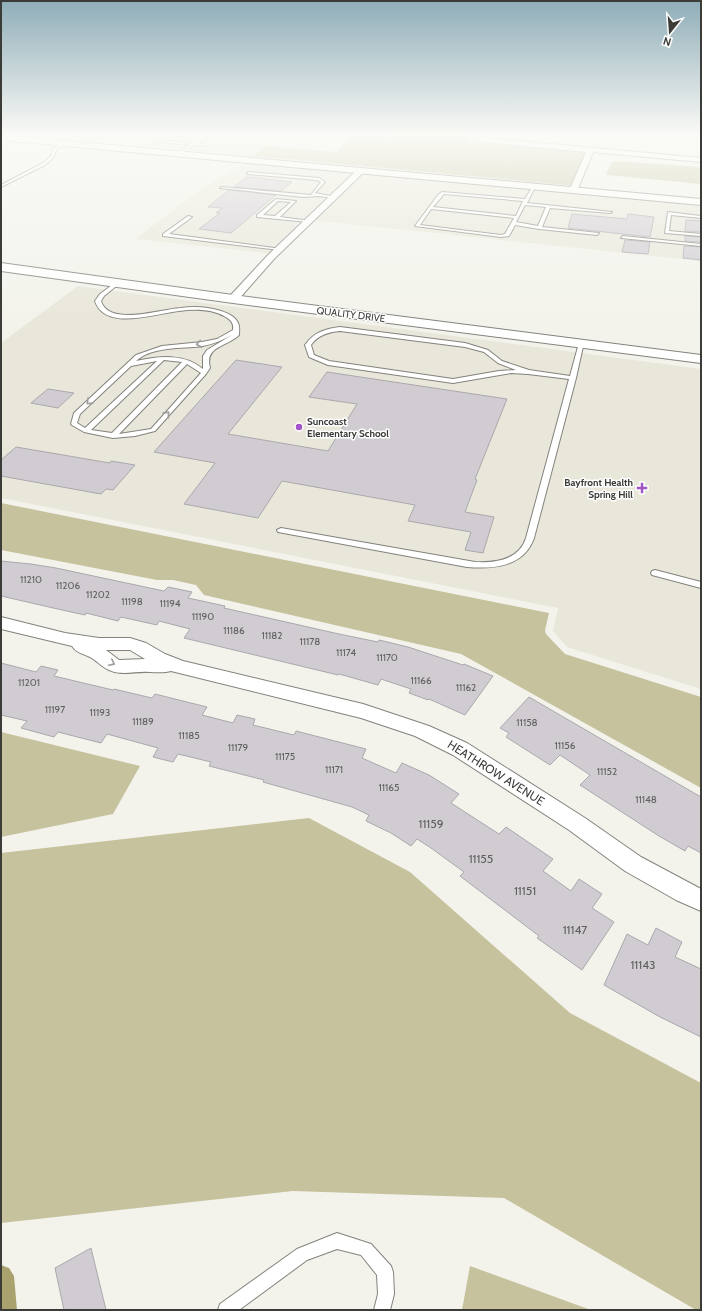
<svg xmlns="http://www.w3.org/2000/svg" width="702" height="1311" viewBox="0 0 702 1311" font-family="Cabin,sans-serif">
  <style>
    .built { fill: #e9e7da }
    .green { fill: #c7c29e }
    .water { fill: #a9a26f }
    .building { fill: #d0ccd2; stroke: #aba8ad }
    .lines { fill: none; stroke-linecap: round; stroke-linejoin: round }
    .service-casing { stroke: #83827d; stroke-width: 2 }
    .minor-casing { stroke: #83827d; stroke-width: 2 }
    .tertiary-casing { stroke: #83827d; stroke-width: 2 }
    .secondary-casing { stroke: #83827d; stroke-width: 2 }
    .service { fill: #fff; fill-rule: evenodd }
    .minor { fill: #fff; fill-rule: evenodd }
    .tertiary { fill: #fff; fill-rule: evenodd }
    .secondary { fill: #fff; fill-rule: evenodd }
    .oneway { stroke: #9d9d9c }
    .poi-dot { fill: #a155c7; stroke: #fff; stroke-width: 1.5 }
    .labels { text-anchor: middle; stroke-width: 3; stroke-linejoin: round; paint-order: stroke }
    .far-street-label { font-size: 10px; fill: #3b3b38; stroke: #fff }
    .far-poi-label { font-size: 10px; font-weight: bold; fill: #3b3b38; stroke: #fff; text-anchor: start }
    .number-label { font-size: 10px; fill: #605f5e }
    .street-label { font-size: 12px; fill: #3b3b38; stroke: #fff }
    .near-number-label { font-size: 12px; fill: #605f5e }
  </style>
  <rect width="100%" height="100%" fill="#f3f3ec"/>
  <!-- built -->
  <path class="built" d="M27 135H278L254 156Z
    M248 162 701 204V261L311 220 275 254 135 239 201 189Z
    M78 286 701 369V689L567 647 553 631 558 608 1 498V343Z"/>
  <!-- green -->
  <path class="green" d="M392 135H470L468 140 484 144 588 153 577 186 254 156 264 146 337 152 352 136 389 139Z
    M615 161 701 167V184L607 175 606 174 612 162Z
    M1 503 549 613 545 630 546 634 565 654 701 697V788L461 654 204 595 196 585 173 580H157L1 550Z
    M1 732 140 766 113 814 1 837Z
    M309 818 410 872 570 1013 701 1083V1310H696L504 1198 293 1191 1 1223V853Z
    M470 1266 591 1310H462Z"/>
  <!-- water -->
  <path class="water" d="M1 1265 9 1268 14 1276 17 1310H1Z"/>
  <!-- building -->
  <path class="building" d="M247 177 292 182 281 191 234 187Z
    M229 190 276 195 231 233 199 229 220 213H216L222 208 208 207Z
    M572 214 627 219 628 214 654 217 650 237 568 228Z
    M686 220 701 221V232L685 231Z
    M685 236 701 237V242L685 241Z
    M625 240 650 242 648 254 622 252Z
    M684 246 701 247V260L683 258Z
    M236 360 282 367 228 434 328 451 357 404 309 397 327 372 507 399 475 479 477 480 465 512 494 517 483 553 465 550 471 532 408 521 415 505 282 481 258 518 184 504 215 463 154 452Z
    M48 389 74 393 58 408 31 403Z
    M16 447 110 463 111 461 135 465 113 490 106 489 101 494 1 476V460Z
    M1 561 31 564 56 568 164 591 168 587 192 592 188 598 225 606 224 608 339 634 378 642 379 640 408 647 463 665 464 664 493 676 465 715 429 699 428 700 409 693 411 689 381 679 378 685 339 674 338 675 184 638 190 629 159 621 157 625 121 617 118 621 86 613 85 615 62 610 1 596Z
    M1 663 36 672 41 666 58 670 54 676 113 690 114 689 152 698 155 694 207 707 202 715 233 723 237 715 255 719 253 725 294 735 296 731 366 749 362 758 396 773 402 763 429 775 459 794 451 803 499 834 506 827 553 859 543 871 571 891 579 879 602 894 592 908 614 922 582 970 537 938 539 936 460 876 464 872 431 848 417 839 411 846 391 833 366 821 369 815 352 807 263 782 264 780 209 766 211 762 178 754 173 762 153 757 158 748 107 734 101 743 58 732 54 737 21 728 27 721 1 715Z
    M529 697 701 797V853L688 846 685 851 659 836 580 785 590 775 560 755 550 765 506 737 509 733 500 728Z
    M656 928 682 942 675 957 701 969V1037L660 1017 604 985 627 934 648 945Z
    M91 1248 106 1310H64L55 1268Z"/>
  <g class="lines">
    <defs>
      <path id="service" d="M205 135H209L197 143 204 144V146L194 145 178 155 177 153 190 145 154 141 156 140 192 143Z
        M64 142 67 143 56 150 54 157 45 165 1 187V185L43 163 51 156 53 149Z
        M248 172 319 178 325 182 315 193 335 197 333 198 318 196 304 197 220 188 222 187 311 195 321 182 317 180 247 174Z
        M533 186 535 187 527 203 612 212 610 213 550 208 542 227 599 233 597 235 539 229 515 225 509 236 501 237 415 226 438 195 442 192 525 199ZM444 194 523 201 516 216 433 207ZM525 205 546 207 538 226 516 222ZM431 209 514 218 505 234 501 235 420 225Z
        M276 199 296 201 280 217 310 221 308 222 257 217V215ZM278 201 291 202 275 216 263 215Z
        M668 212 701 216V218L671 215 669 231 701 234V236L665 233Z
        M188 216 192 217 169 234 282 249 280 250 163 236V234Z
        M623 236 701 244V246L621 238Z
        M116 282 120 283 104 296 101 301C109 327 161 309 181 308 194 306 208 307 221 311 227 313 235 316 238 323 240 327 239 331 239 335 227 347 204 346 210 368L206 374 155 431 135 436 113 438 84 432 72 425 71 424 74 413 136 355 162 346 202 342 217 339 233 330C234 323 231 320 224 316 211 309 194 309 179 311 157 313 105 332 95 301L100 294ZM232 335 207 350 203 356V369C184 353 159 356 136 361 152 346 182 349 203 346 213 344 223 340 232 335ZM164 360 182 362 112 433 91 430ZM157 361 85 428 77 423 80 414 131 366ZM187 364 201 373 151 429 119 434Z
        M340 327 465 343 488 350 502 361 529 370 570 376 579 343 584 342 576 378 534 538C524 567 493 569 467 567L278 532 277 530 281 528 475 562C495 563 519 560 526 538L569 379 528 374 511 373 453 383 328 365 309 357 305 345C314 332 325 329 340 327ZM340 331 465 347 484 352 498 363 516 370 499 371 453 379 329 361 314 355 311 345C318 335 328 332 340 331Z
        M655 570 701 582V588L652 575 651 573 652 571Z
        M337 1233 371 1244 391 1266 393 1272 394 1294 390 1310H374L378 1294 377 1275 361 1255 337 1249 307 1260 239 1310H218L220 1304 297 1249Z"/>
      <path id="minor" d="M482 135H488L486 138 701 158V162L593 152 577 191 573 193 569 191 586 152 482 142 479 140Z
        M358 169H364L365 171 274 259 237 301H229L228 299 229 297 268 255Z
        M1 617 65 633 99 638H130L146 643 165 654 183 661 363 704 429 726 467 743 585 818 641 857 701 889V911L676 900 625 871 569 830 453 755 415 736 361 718 171 671C164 673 157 672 149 672 135 671 122 676 109 670 102 667 97 661 90 657 84 654 76 653 72 646L1 629ZM106 650H130L145 659 119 660Z"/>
      <path id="tertiary" d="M1 263 233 295 701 355V363L233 303 1 271Z"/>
      <path id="secondary" d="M1 135 701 199V205L1 140Z"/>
    </defs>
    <!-- service casing -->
    <use href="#service" class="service-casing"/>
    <!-- minor casing -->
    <use href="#minor" class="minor-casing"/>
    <!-- tertiary casing -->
    <use href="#tertiary" class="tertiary-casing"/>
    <!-- secondary casing -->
    <use href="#secondary" class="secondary-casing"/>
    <!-- service -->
    <use href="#service" class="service"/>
    <!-- minor -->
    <use href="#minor" class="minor"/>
    <!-- tertiary -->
    <use href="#tertiary" class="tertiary"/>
    <!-- secondary -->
    <use href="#secondary" class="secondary"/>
  </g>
  <!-- one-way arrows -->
  <defs><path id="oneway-chevron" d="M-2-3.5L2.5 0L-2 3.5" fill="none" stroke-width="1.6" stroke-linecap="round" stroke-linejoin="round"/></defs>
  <g class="oneway">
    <use href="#oneway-chevron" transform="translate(199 344) rotate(173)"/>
    <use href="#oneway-chevron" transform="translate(89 402) rotate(136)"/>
    <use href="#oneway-chevron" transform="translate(167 414) rotate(-48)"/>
    <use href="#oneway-chevron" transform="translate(112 663) rotate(27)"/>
  </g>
  <!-- sky -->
  <linearGradient id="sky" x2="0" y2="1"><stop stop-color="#8fadb8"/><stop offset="0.42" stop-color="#fafaf6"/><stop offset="1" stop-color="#fafaf6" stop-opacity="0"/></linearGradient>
  <rect width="702" height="319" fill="url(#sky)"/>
  <!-- markers -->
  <g class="poi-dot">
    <circle cx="299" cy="427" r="4"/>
    <path d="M640 482h4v4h4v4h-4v4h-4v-4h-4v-4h4z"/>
  </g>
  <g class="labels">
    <!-- far-street labels -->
    <g class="far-street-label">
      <text transform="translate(351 314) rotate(7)" y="4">QUALITY DRIVE</text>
    </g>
    <!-- far-poi labels -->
    <g class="far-poi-label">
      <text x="307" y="425">Suncoast<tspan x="307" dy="12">Elementary School</tspan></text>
      <text x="633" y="486" text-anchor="end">Bayfront Health<tspan x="633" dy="12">Spring Hill</tspan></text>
    </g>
    <!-- number labels -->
    <g class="number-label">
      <text x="31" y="583">11210</text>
      <text x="68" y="589">11206</text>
      <text x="98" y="598">11202</text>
      <text x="132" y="605">11198</text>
      <text x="170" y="607">11194</text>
      <text x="203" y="620">11190</text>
      <text x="234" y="634">11186</text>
      <text x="272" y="639">11182</text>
      <text x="310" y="645">11178</text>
      <text x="346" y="656">11174</text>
      <text x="387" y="661">11170</text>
      <text x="421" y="684">11166</text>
      <text x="29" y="686">11201</text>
      <text x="466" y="691">11162</text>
      <text x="55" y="713">11197</text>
      <text x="100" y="716">11193</text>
      <text x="143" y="725">11189</text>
      <text x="527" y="726">11158</text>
      <text x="189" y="739">11185</text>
      <text x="565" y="749">11156</text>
      <text x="238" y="751">11179</text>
      <text x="285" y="760">11175</text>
      <text x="334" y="773">11171</text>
      <text x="607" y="775">11152</text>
      <text x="389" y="791">11165</text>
      <text x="646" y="803">11148</text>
    </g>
    <!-- street labels -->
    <g class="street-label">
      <text transform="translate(496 773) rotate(32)" y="4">HEATHROW AVENUE</text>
    </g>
    <!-- near-number labels -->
    <g class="near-number-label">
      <text x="431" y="828">11159</text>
      <text x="481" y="863">11155</text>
      <text x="525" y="895">11151</text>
      <text x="575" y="934">11147</text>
      <text x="643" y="969">11143</text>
    </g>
  </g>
  <!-- border -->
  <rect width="702" height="1311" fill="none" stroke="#3b3b38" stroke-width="4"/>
  <!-- north arrow -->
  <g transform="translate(670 32) rotate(197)" stroke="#ffffff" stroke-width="3" paint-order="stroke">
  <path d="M0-3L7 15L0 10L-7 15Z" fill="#3b3b38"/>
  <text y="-6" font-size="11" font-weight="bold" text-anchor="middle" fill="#3b3b38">N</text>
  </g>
</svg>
